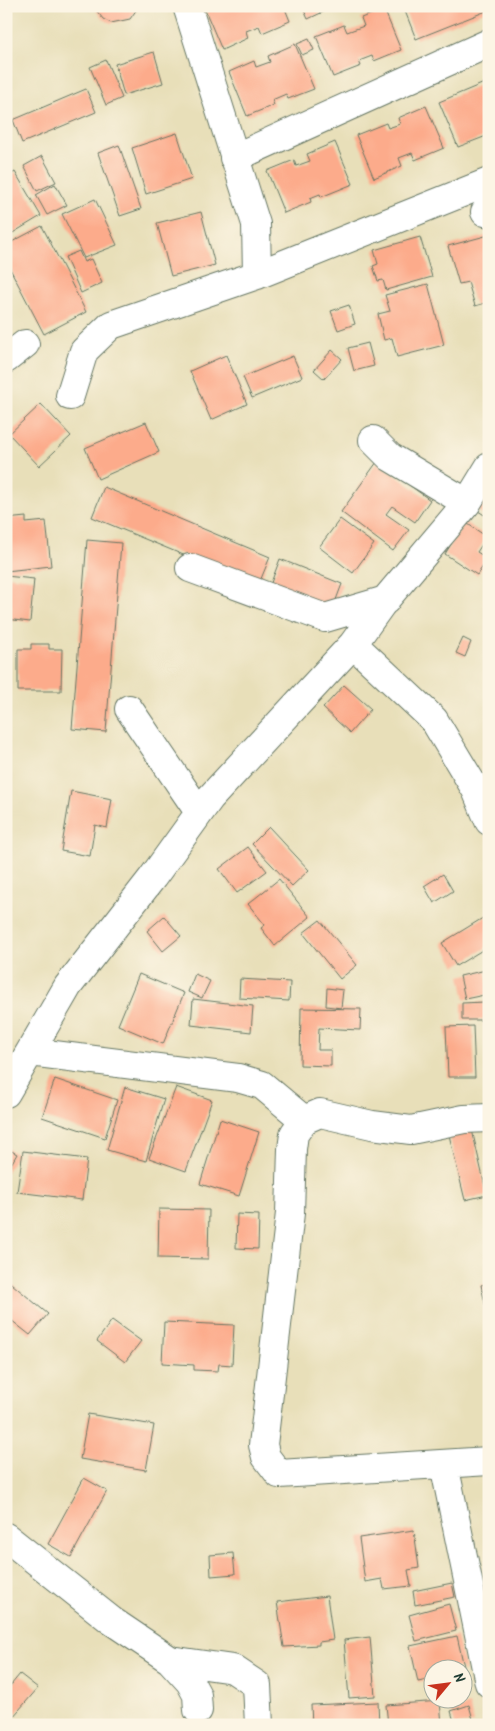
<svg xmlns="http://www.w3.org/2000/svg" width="495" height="1731" viewBox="0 0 495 1731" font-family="Kalam,sans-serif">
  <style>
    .building { fill: #fcab8b }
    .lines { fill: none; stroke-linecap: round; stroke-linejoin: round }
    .minor-casing { stroke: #657663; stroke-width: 30 }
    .minor { stroke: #fff; stroke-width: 28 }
  </style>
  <rect width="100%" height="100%" fill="#fcf5e5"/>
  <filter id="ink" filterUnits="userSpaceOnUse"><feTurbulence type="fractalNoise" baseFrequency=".02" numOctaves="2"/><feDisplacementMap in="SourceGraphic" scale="10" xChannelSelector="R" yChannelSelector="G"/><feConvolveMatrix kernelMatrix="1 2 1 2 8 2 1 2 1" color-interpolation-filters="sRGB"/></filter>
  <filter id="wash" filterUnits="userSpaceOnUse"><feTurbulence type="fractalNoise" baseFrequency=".0096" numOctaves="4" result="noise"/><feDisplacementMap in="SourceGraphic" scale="20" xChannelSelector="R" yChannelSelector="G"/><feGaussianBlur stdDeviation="1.12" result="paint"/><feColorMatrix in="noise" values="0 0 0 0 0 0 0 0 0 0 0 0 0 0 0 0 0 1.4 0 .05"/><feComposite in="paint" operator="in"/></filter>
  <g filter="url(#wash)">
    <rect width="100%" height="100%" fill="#e8dfb9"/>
    <g id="blocks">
      <!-- building -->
      <path class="building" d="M93 6H139L130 19 111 23 103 19Z
        M213 6H284L290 21 262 33 259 26 246 31 248 38 222 50 205 10Z
        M302 6H336L308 19Z
        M403 6H487L489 10 416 39Z
        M384 9 401 50 374 61 372 56 359 61 361 66 333 77 316 36 344 25 347 32 364 26 361 18Z
        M309 39 314 50 302 55 297 44Z
        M295 44 314 89 288 99 286 94 272 100 274 105 247 116 229 72 254 61 256 67 270 62 268 56Z
        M154 52 163 83 124 95 115 64Z
        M106 60 122 98 106 105 90 67Z
        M489 81V135L458 147 439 102Z
        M86 89 96 112 22 143 13 120Z
        M426 106 444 148 415 160 412 153 399 158 402 166 374 178 356 135 386 123 388 128 400 124 398 118Z
        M177 133 192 179 146 194 132 148Z
        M335 142 353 184 321 197 320 194 310 198 311 202 284 213 267 171 294 160 296 166 310 161 307 154Z
        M119 145 141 209 120 216 98 153Z
        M42 156 56 182 37 191 24 166Z
        M15 172 41 216 6 237V177Z
        M55 184 67 205 47 215 36 195Z
        M95 199 117 245 84 258 62 214Z
        M201 212 215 265 171 276 157 223Z
        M42 226 86 312 44 334 6 261V245Z
        M489 235V302L475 306 468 282 459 284 448 246Z
        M420 237 432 277 386 290 383 280 378 281 373 266 378 264 374 250Z
        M79 251 84 262 91 259 102 283 81 293 65 257Z
        M428 284 444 345 397 357 392 338 384 340 378 314 390 311 385 295Z
        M349 305 355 324 338 330 331 311Z
        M368 343 374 366 354 371 348 348Z
        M332 350 342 359 324 379 314 370Z
        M226 355 247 404 211 420 190 371Z
        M293 356 302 377 252 398 243 377Z
        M41 404 71 436 39 466 9 434Z
        M146 422 159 452 98 479 85 448Z
        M377 462 430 500 415 522 392 506 386 514 409 530 393 551 341 512Z
        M104 487 270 557 258 586 92 517Z
        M489 488V518L475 509Z
        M26 517V523L46 521 51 566 6 571V519Z
        M340 519 374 544 353 573 319 547Z
        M465 522 487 537 477 552 488 559 477 575 445 554Z
        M87 540 121 543 106 732 72 729Z
        M280 559 342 584 331 613 269 588Z
        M6 576 34 579 30 622 6 619Z
        M463 638 471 642 465 657 456 653Z
        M31 644H49V649H62L61 691H18V649H31Z
        M489 669V681L486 677Z
        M344 685 371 709 350 733 323 708Z
        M71 791 112 799 107 828 95 825 90 856 61 851Z
        M269 827 309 870 292 886 252 844Z
        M248 847 267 871 237 893 219 869Z
        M443 874 453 891 434 903 424 886Z
        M279 879 310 917 275 946 261 928 265 925 248 904Z
        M164 916 181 936 163 951 147 931Z
        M486 916 489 920V946L456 966 442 943Z
        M320 920 357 965 340 979 303 933Z
        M486 970 489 994 465 999 460 976Z
        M139 974 184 993 163 1044 118 1025Z
        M195 974 210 981 202 998 188 992Z
        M240 979 290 982 289 1001 239 998Z
        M327 988 343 990 341 1008 326 1006Z
        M193 999 253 1006 251 1032 191 1025Z
        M484 1002V1020H462V1003Z
        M301 1008 361 1009 360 1030 319 1028 318 1050H331V1066L300 1065Z
        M473 1026 475 1077H448L446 1027Z
        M55 1079 117 1100 105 1138 42 1117Z
        M125 1087 164 1099 146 1161 107 1150Z
        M176 1087 212 1100 186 1171 149 1158Z
        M220 1119 259 1132 239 1196 200 1184Z
        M470 1121 487 1195 465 1200 447 1127Z
        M6 1148 17 1154 6 1173Z
        M23 1151 87 1159 82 1200 17 1192Z
        M159 1209 209 1210 208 1259 158 1258Z
        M237 1214 259 1215 258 1249 236 1248Z
        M6 1279 48 1314 30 1335 6 1316Z
        M489 1283V1317H488L481 1285Z
        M112 1320 141 1341 125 1362 97 1341Z
        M164 1322 234 1325 232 1365 219 1364 218 1371 194 1370V1365L162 1363Z
        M88 1414 154 1425 146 1470 80 1459Z
        M84 1478 107 1491 71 1557 48 1544Z
        M414 1530 419 1568 408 1570 411 1586 384 1589 382 1579 365 1582 359 1538Z
        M233 1553 235 1574 211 1576 210 1555Z
        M452 1583 455 1597 415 1605 413 1591Z
        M327 1596 333 1640 319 1642V1645L284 1647 277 1602Z
        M449 1604 456 1631 416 1641 409 1615Z
        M457 1636 465 1671 462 1672V1668H432V1679L418 1682 410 1646Z
        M370 1637 375 1696 349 1698 344 1640Z
        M20 1674 38 1688 6 1725V1691Z
        M440 1701 442 1725H388L386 1705Z
        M378 1702 379 1725H312L311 1705Z
        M469 1705 474 1723 455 1725 451 1711Z"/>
    </g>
  </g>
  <g filter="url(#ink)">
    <use href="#blocks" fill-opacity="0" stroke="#657663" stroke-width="1"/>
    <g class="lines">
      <defs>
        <path id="minor" d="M187 6 256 224 257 275
          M234 158 489 43
          M485 212 489 213
          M6 359 25 344
          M70 396 84 351 111 325 257 275 489 182
          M373 440 390 457 467 503
          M190 568 325 618 386 600
          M353 644 434 720 476 790 489 821
          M129 709 199 812
          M30 1052 238 1078 262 1085 304 1120
          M6 1093 68 986 153 877 210 798 353 644 381 605 467 503 489 467
          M489 1118 464 1119 411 1130 372 1125 320 1113 304 1120 294 1134 292 1149 290 1213 263 1445 266 1457 279 1474 489 1461
          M444 1464 489 1683
          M6 1537 112 1621 170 1660 190 1682 197 1695 198 1710
          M170 1660 233 1669 257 1685 259 1725"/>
      </defs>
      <!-- minor casing -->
      <use href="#minor" class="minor-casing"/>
      <!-- minor -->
      <use href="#minor" class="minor"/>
    </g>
  </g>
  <!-- margin -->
  <rect width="495" height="1731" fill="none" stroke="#fcf5e5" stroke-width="25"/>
  <!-- north arrow -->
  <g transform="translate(448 1684) rotate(61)"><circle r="24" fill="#fcf5e5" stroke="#a4ab9e"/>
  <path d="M0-4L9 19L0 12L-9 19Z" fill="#c8321e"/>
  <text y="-8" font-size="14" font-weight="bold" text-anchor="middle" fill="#1f3d34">N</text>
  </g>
</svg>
